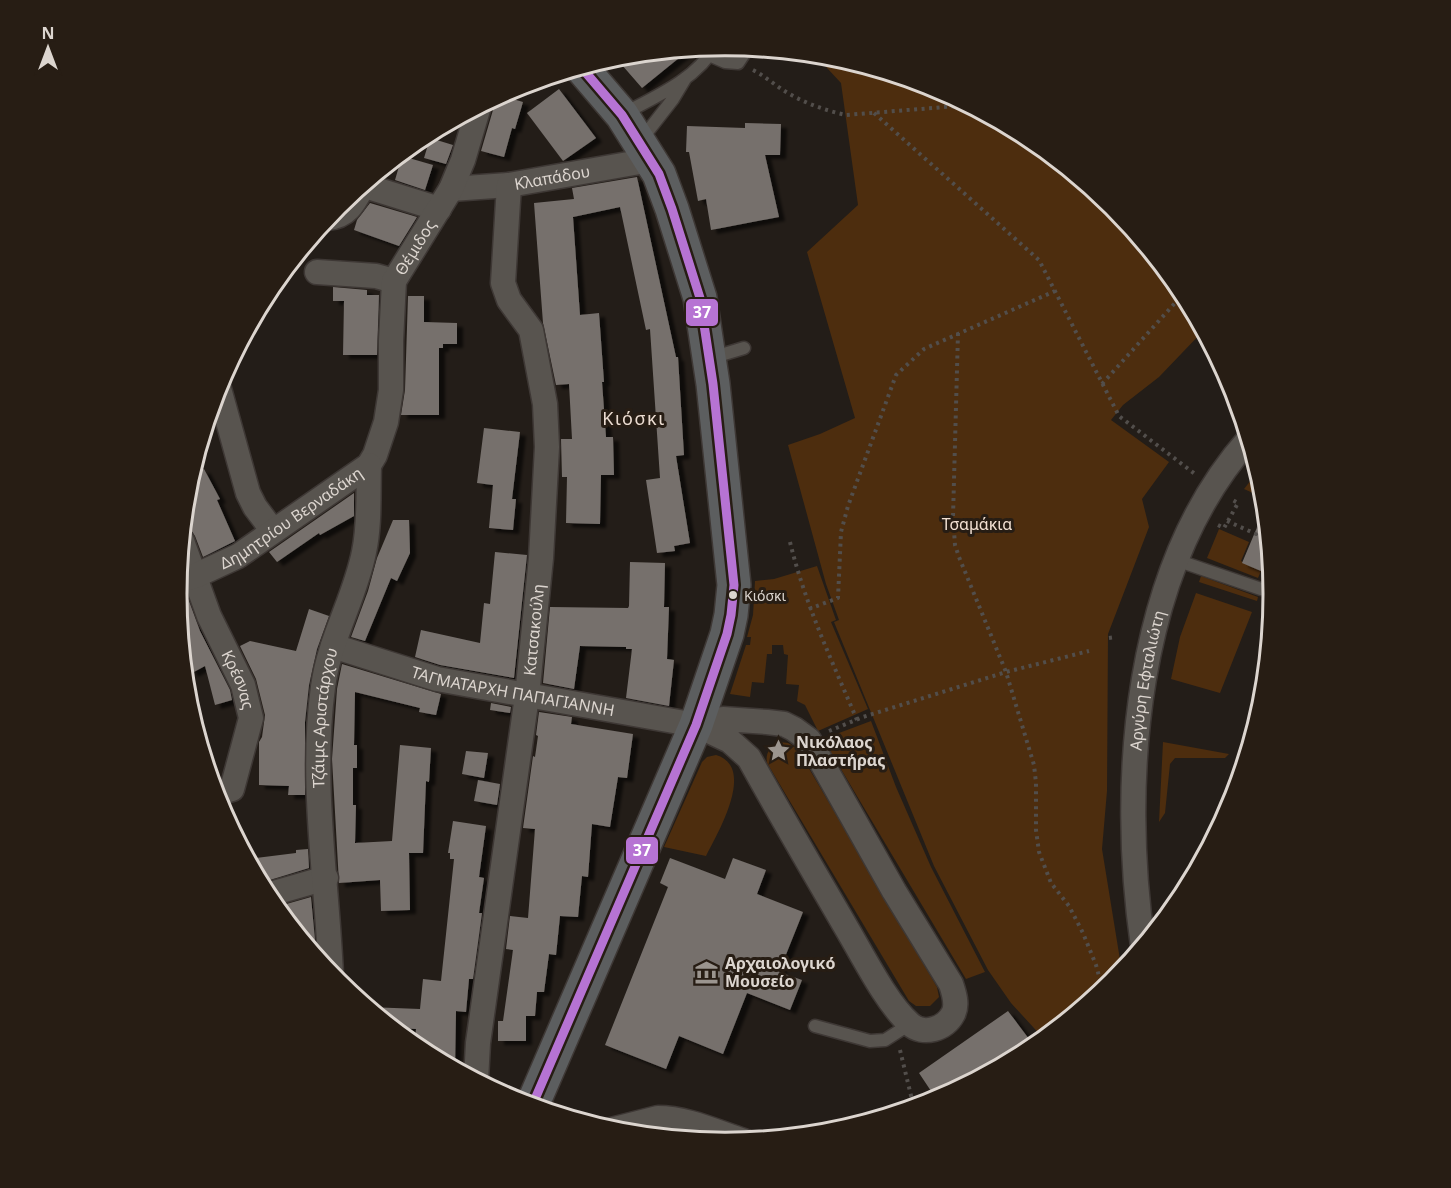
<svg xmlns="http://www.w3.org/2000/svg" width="1451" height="1188" viewBox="0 0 1451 1188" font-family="'Noto Sans',sans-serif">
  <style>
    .green { fill: #4d2d0e }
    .building { fill: #76706c; filter: url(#shadow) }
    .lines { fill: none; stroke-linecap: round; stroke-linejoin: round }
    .lane-casing { stroke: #3e3835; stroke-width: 15 }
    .street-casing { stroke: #3e3835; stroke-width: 27 }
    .primary-casing { stroke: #3e3835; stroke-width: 36 }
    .path { stroke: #524e4b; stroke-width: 4; stroke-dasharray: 3 4.5; stroke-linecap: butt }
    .lane { stroke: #58544f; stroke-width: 12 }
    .street { stroke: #58544f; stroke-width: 24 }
    .primary { stroke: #5c5e5f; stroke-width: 33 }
    .bus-1-casing { stroke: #271d14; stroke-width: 14 }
    .bus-1 { stroke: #b673d3; stroke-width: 9 }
    .bus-dot { fill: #dcd5cf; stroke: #271d14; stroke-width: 2 }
    .labels { text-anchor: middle; stroke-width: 6; stroke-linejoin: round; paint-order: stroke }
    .bus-label { font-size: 14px; fill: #dcd5cf; stroke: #271d14; text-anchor: start }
    .street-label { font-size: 16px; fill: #dcd5cf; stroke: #271d14 }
    .park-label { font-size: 16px; fill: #f2e0d2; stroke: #271d14 }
    .poi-label { font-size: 16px; font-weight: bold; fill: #dcd5cf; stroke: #271d14; text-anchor: start }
    .neighbourhood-label { font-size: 18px; letter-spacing: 1.5px; fill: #ebdcd1; stroke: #271d14 }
    .rim { fill: none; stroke: #dcd5cf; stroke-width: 3 }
    .line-badge { stroke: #271d14; stroke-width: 2 }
    .badge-label { font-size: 16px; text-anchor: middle; font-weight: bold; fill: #fff }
  </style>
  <defs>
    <filter id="shadow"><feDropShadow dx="6" dy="4" stdDeviation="1.5" flood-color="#0009"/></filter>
  </defs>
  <rect width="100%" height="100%" fill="#231d18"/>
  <!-- green -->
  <path class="green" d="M814 54 833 56 936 87 1031 138 1114 206 1182 289 1204 330 1159 377 1123 405 1111 420 1169 462 1142 499 1149 527 1108 634 1107 791 1102 849 1122 972 1113 982 1044 1039 1011 1003 988 970 934 866 834 622 839 620 826 584 788 445 820 434 855 418 807 252 858 205 841 83Z
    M1259 470 1264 487V498L1244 489Z
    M1219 529 1249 542 1241 561 1261 571 1258 578 1207 558Z
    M817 566 836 620 831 622 868 709 818 731 805 705 797 701 799 685 786 684 788 655 784 654 783 645H772V654H767L764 683 752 682 750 697 730 694 746 645H750L751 637H747L753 615 755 581 774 579Z
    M1201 576 1258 597 1257 601 1199 582Z
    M1196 593 1252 612 1220 693 1171 679 1180 637Z
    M871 721 896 787 931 867 985 972 966 979 823 739Z
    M780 742 788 743 797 748 937 987 939 997 930 1006H916L909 1001 767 763C765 752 771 746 780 742Z
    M1163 742 1229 754 1225 758H1175L1170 764 1165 813 1159 822Z
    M716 755C757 767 717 834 706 856L664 847 702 762 707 757Z"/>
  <!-- building -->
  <path class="building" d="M690 49 642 88 615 57 619 55Z
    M559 89 596 138 563 161 527 113Z
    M499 95 523 102 515 129 512 128 504 157 481 151 493 110 492 99Z
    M745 123 781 124 780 155H765L779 217 711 230 706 199 698 201 689 152H686L687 126 745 128Z
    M430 138 453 145 446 164 424 158Z
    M402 156 433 165 425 190 395 180Z
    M637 177 676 357H678L684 455 676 456 690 543 674 546 675 551 657 553 646 480 660 478 650 329 646 330 620 207 573 217 580 315 599 313 604 382H602L606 437H613L614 475H601L600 524 566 523 567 477H562L561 439H572L569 384 556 385 543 323 534 203 574 199 572 188Z
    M370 203 417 217 399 246 354 230 357 220Z
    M333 287 367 290V295H379L377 355H343L344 301H333Z
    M408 296H424V322L457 323V344H443V348H439V415H401L405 390Z
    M484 428 520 432 512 499H516L513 530 489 528 493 485 477 483Z
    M204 469 220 499 217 500 235 541 203 557 195 536 191 530 183 527 187 487 190 477Z
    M354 493V516L320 535 319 533 277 562 269 552Z
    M1266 506 1270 548 1261 571 1242 563Z
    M393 520H409L410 553 397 581 391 578 365 641 351 637 368 591 377 558Z
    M495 552 527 555 514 678 440 665 415 657 421 630 480 643 484 603 490 604Z
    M630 562 665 563 664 607H669L667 659 674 660 669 706 626 698 632 649H626V647L580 646 574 689 543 683 550 607 628 608 629 606Z
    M186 593 200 631 230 690 232 700 215 705 205 666 192 673 183 656 177 594Z
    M309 609 329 616 317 649 309 685 305 722V795H288L289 786 259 785V742L262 737 265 715 256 679 240 646 250 641 296 651Z
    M342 664 441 694 436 715 419 712 420 708 355 692 354 745H357V768H353V805H356L355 843 392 841 400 745 431 748 429 782 426 781 423 853H409L410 910 381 911 380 880 339 883 332 759 337 689Z
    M491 703 511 707 510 713 490 710Z
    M539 712 572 717 571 724 633 734 627 778 618 777 610 827 592 824 588 877 582 876 578 917 560 916 556 955 549 954 544 992H537L535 1016H526V1041H498V1021H503L513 950 506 949 510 916 528 918 535 829 523 828 533 756 535 757 538 736 536 735Z
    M466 751 488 753 484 778 462 774Z
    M478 780 500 784 497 805 474 801Z
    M453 821 486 826 479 877 484 878 479 913H482L473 979H469L466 1012 456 1011 455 1069 415 1046 416 1029 393 1028 368 1007 420 1009 423 979 441 981 454 859H450V853H448Z
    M308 849 309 868 260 883 248 859 296 853V850Z
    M670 858 725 879 733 858 766 870 757 894 803 912 779 972 802 980 790 1010 747 993 723 1054 679 1036 666 1069 605 1045 668 887 660 883Z
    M311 897 315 940 316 956 276 907Z
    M1008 1011 1035 1047 937 1100 919 1073Z"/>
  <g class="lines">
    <defs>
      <path id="lane" d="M709 55 725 62 738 63 746 51
        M623 114C655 97 697 79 715 46
        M641 140 673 99 685 79
        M711 358 744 348
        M1176 560 1261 589
        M815 1026 870 1041 885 1040 910 1024"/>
      <g id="street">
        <path d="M362 185 439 209"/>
        <path id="s1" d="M451 189 509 185 651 160"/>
        <path d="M327 218C348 217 355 201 363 186"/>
        <path d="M317 272 376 276 394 281"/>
        <path d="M218 385 248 493 255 507 273 531"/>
        <path id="s2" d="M182 541 209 616 243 685 251 718 232 789 215 794"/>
        <path id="s3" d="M178 580 195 576 238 556 369 465 375 455 386 422 391 390V341L394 281 451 189 463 160 479 106"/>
        <path id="s4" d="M333 646 437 679 696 725 730 741 749 758C781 816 814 872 847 929 863 956 887 1004 910 1024 923 1036 945 1029 953 1014 958 1005 954 993 951 984L894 891 809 740 794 729 784 724 767 722 723 719 696 725"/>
        <path d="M267 895 326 878"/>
        <path id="s5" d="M1143 946C1119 782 1134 568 1249 439"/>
        <path id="s6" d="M331 975C327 880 310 782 323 687 329 640 355 598 364 552 370 524 368 494 369 465"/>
        <path id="s7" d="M476 1080 478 1043 527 696 541 558 547 447 545 404 531 330 509 300 503 283 509 185"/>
        <path d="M611 1130 658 1118C687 1118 716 1132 744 1141"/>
      </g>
      <path id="primary" d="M532 1106 696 725 727 634 731 615 734 585 713 384 700 298 672 209 659 174 622 115 581 67"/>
    </defs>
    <!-- lane casing -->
    <use href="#lane" class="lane-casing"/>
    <!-- street casing -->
    <use href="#street" class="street-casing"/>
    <!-- primary casing -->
    <use href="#primary" class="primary-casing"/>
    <!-- path -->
    <path class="path" d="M753 70C763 75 771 82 780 88 799 101 823 110 846 115L970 105
      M874 113 1039 260 1119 416 1195 474
      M958 333 953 517 955 545 959 557 1006 672 1034 765 1036 783V830L1039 852 1051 883 1069 906 1083 933 1096 965 1103 991
      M1102 384 1184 293
      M1227 521 1256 534 1266 512
      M1262 522 1268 525
      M1218 525 1224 528 1238 503 1231 499
      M790 542C805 604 832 661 857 720
      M1267 574 1271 563
      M809 609 838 598 841 532 848 506 896 375 924 349 1055 291
      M1109 638 1116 637
      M829 731 863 717 1006 672 1089 651
      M900 1050 914 1108"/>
    <!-- lane -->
    <use href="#lane" class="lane"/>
    <!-- street -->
    <use href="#street" class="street"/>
    <!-- primary -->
    <use href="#primary" class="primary"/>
    <defs>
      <path id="bus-1" d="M532 1106 696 725 727 634 731 615 734 585 713 384 700 298 672 209 659 174 622 115 581 67"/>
    </defs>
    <!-- bus-1 casing -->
    <use href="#bus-1" class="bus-1-casing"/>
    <!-- bus-1 -->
    <use href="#bus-1" class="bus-1"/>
  </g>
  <!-- icons -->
  <defs>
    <symbol id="sight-bare" viewBox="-9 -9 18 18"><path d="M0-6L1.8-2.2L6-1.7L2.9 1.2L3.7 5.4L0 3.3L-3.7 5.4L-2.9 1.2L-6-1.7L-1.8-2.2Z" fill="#9b958f" stroke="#271d14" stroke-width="2.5" paint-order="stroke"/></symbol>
    <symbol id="museum-bare" viewBox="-9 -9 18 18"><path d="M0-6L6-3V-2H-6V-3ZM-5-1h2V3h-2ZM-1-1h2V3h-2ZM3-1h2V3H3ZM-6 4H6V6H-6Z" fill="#9b958f" stroke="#271d14" stroke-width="2.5" paint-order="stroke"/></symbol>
  </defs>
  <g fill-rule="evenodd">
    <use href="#sight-bare" x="762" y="734" width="33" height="33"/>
    <use href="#museum-bare" x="690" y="956" width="33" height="33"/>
  </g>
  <!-- markers -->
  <circle class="bus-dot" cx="733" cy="595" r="5"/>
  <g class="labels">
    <!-- bus labels -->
    <g class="bus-label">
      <text x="744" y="601">Κιόσκι</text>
    </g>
    <!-- street labels -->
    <g class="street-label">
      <text dy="6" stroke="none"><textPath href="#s1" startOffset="102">Κλαπάδου</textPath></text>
      <text dy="6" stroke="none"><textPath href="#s3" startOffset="452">Θέμιδος</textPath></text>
      <text dy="6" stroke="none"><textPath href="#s3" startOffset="130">Δημητρίου Βερναδάκη</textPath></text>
      <text dy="6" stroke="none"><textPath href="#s7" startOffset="454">Κατσακούλη</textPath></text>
      <text dy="6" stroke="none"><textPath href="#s2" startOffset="150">Κρέσνας</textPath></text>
      <text dy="6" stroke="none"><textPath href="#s5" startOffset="267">Αργύρη Εφταλιώτη</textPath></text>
      <text dy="6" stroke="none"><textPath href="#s4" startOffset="186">ΤΑΓΜΑΤΑΡΧΗ ΠΑΠΑΓΙΑΝΝΗ</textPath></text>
      <text dy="6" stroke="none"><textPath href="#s6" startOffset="258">Τζάιμς Αριστάρχου</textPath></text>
    </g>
    <!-- park labels -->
    <g class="park-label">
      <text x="977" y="530">Τσαμάκια</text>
    </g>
    <!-- poi labels -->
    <g class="poi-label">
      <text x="796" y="748">Νικόλαος<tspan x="796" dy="18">Πλαστήρας</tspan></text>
      <text x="725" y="969">Αρχαιολογικό<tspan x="725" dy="18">Μουσείο</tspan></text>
    </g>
    <!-- neighbourhood labels -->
    <g class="neighbourhood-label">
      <text x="634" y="425">Κιόσκι</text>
    </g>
  </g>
  <!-- crop -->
  <path d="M0 0H1451V1188H0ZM187 594a538 538 0 1 1 1076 0a538 538 0 1 1-1076 0Z" fill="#271d14" fill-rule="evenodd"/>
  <path class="rim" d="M187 594a538 538 0 1 1 1076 0a538 538 0 1 1-1076 0Z"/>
  <g class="line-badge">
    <rect x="685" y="298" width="34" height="29" rx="6" fill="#b673d3"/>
    <rect x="625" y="836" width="34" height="29" rx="6" fill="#b673d3"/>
  </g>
  <g class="badge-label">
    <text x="702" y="318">37</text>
    <text x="642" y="856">37</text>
  </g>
  <!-- north arrow -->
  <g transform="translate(48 48)" stroke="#271d14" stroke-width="4.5" paint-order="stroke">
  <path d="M0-4.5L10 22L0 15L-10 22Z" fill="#dcd5cf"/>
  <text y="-9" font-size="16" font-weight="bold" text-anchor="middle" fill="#dcd5cf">N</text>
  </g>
</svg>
